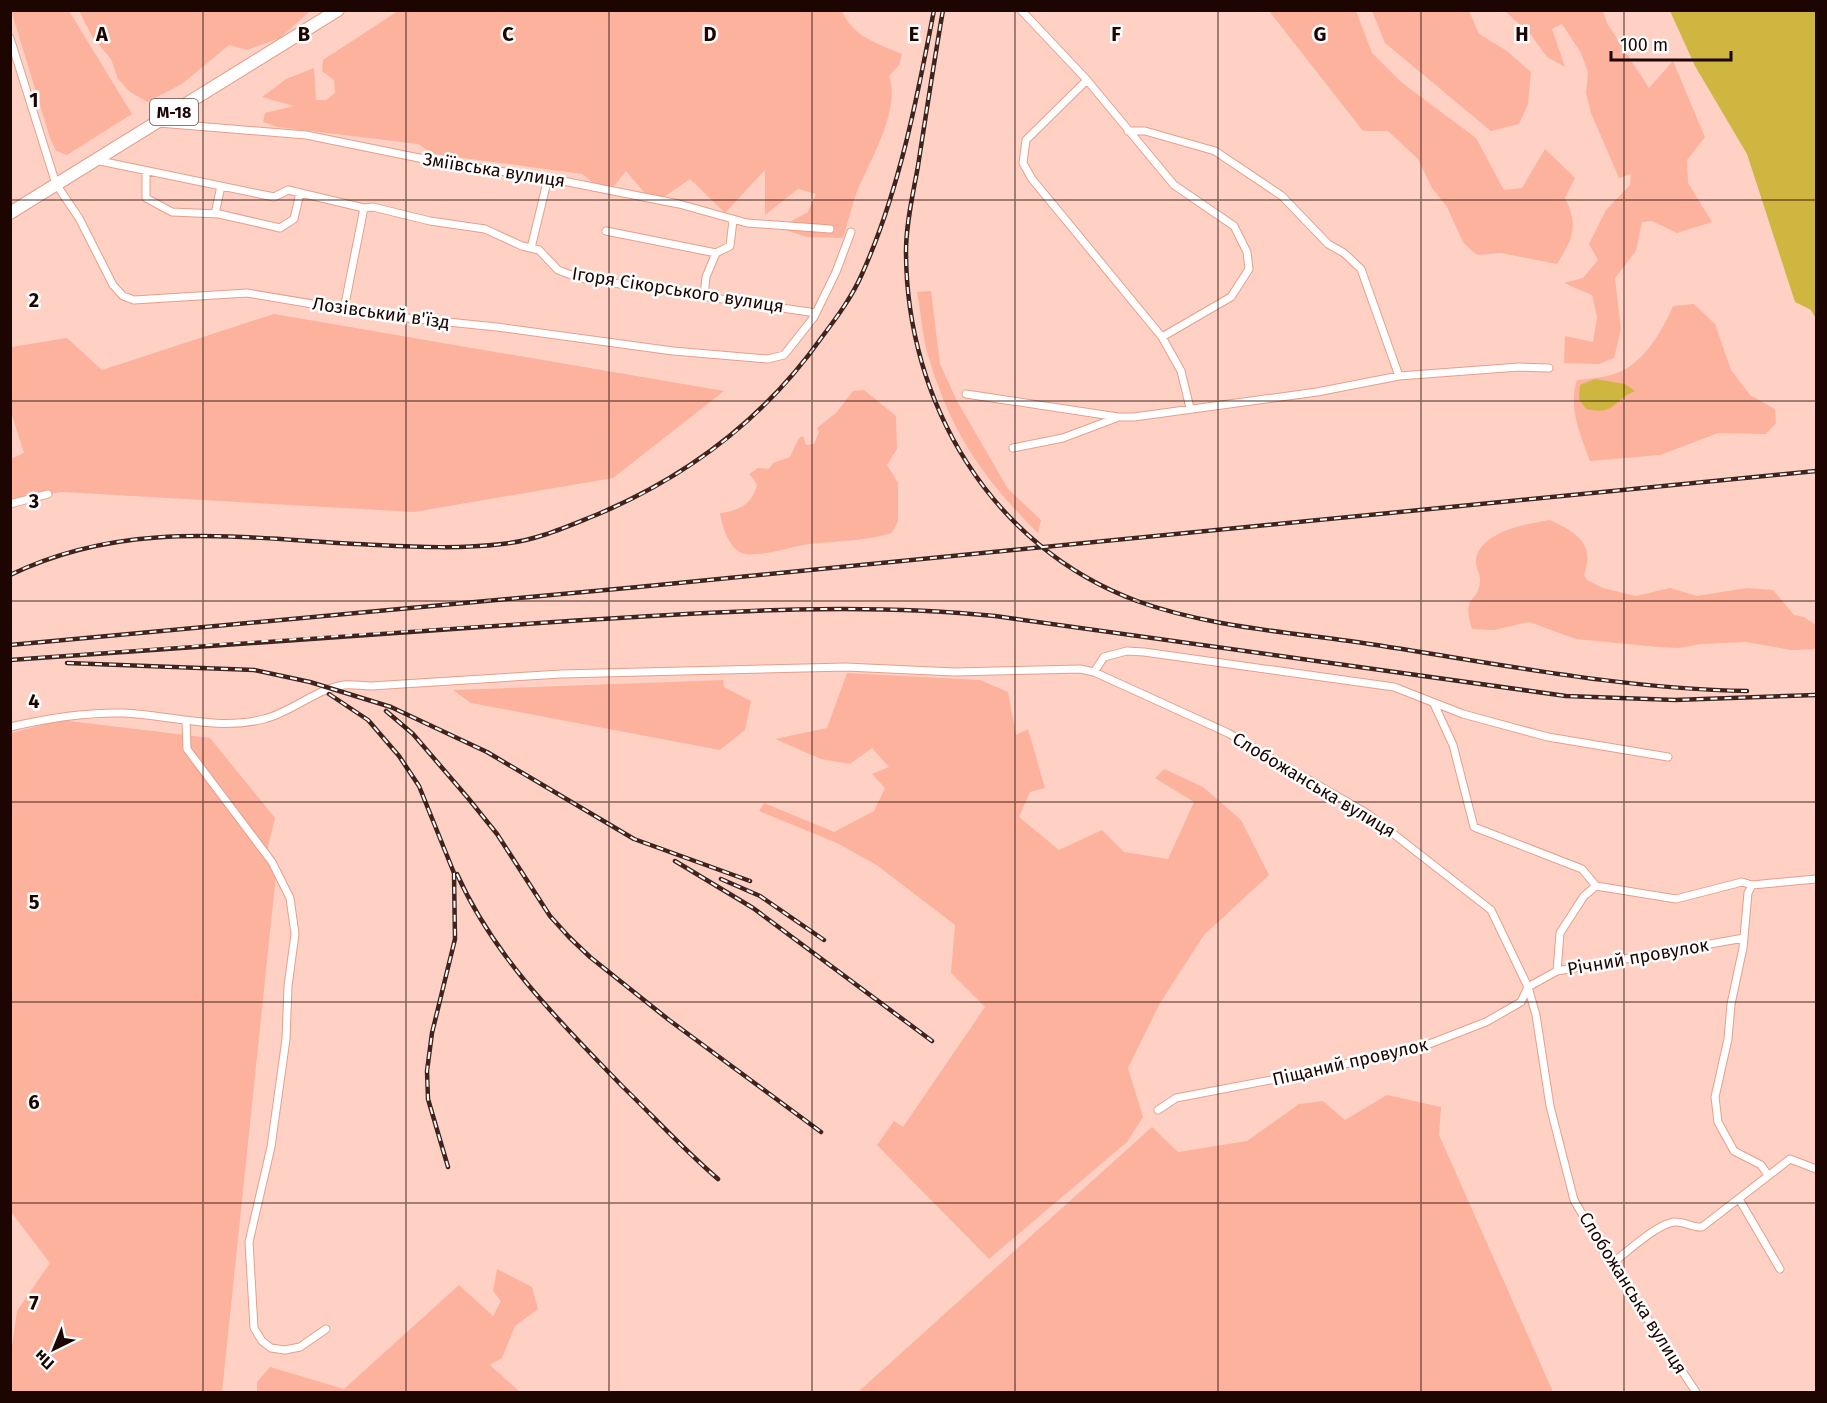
<svg xmlns="http://www.w3.org/2000/svg" width="1827" height="1403" viewBox="0 0 1827 1403" font-family="'Fira Sans',sans-serif">
  <style>
    .green { fill: #fcb29c }
    .water { fill: #ceb640 }
    .lines { fill: none; stroke-linecap: round; stroke-linejoin: round }
    .street-casing { stroke: #e69f8a; stroke-width: 9 }
    .highway-casing { stroke: #e69f8a; stroke-width: 14 }
    .street { stroke: #fff; stroke-width: 7 }
    .highway { stroke: #fff; stroke-width: 12 }
    .rail-casing { stroke: #3f241e; stroke-width: 4.5 }
    .rail { stroke: #fefefe; stroke-width: 2; stroke-dasharray: 7; stroke-linecap: butt }
    .grid { fill: none; stroke: #1d0501; stroke-width: 1.5; stroke-opacity: 0.55 }
    .labels { text-anchor: middle; stroke-width: 5; stroke-linejoin: round; paint-order: stroke }
    .shield { fill: #fefefe; stroke: #60504d; stroke-width: 1.5 }
    .shield-label { font-size: 16px; font-weight: bold; fill: #1d0501 }
    .street-label { font-size: 18px; fill: #1d0501; stroke: #fefefe }
    .grid-label { font-size: 20px; text-anchor: middle; font-weight: bold; fill: #1d0501; stroke: #fefefe; stroke-width: 5; stroke-linejoin: round; paint-order: stroke }
  </style>
  <rect width="100%" height="100%" fill="#ffd1c4"/>
  <!-- green -->
  <path class="green" d="M11 10 69 11 132 114 67 155 56 151 50 138Z
    M79 11H310L280 38 247 50 229 45 182 84 147 102 129 91 118 79 111 59 93 38Z
    M398 11H842C852 36 878 44 902 54L899 65 889 76C901 109 871 159 858 189 852 205 848 222 843 238L807 237 779 228 808 212 816 194 798 189 765 215V170L725 213 690 179 654 204 626 171 608 194 582 174 433 154 418 144 277 127 263 122 265 113 294 106 262 97 286 79 314 68 316 100H326L335 93 334 80 322 71 323 60Z
    M1269 11H1356L1372 53 1401 82 1476 138 1504 190 1522 188 1545 149 1575 178 1565 198C1579 227 1573 238 1557 264L1501 253 1478 255 1473 252 1463 242 1447 207 1432 188 1418 159 1388 131H1363Z
    M1372 11H1469L1479 34 1507 51 1531 72 1528 104 1519 124 1491 131 1385 43Z
    M1505 11H1603L1607 23 1649 88 1673 61 1705 137 1687 160 1688 183 1712 222 1677 233 1652 221 1642 222 1636 251 1615 278 1621 329 1614 358 1599 364 1564 363 1565 336 1593 342 1597 317 1592 295 1564 283 1583 278 1598 260 1589 244 1606 210 1630 185 1631 174 1619 178 1591 113 1586 93 1588 72 1581 53 1562 24 1552 29 1565 67 1547 57 1531 35Z
    M931 291 940 364 957 401 1008 489 1041 520 1038 533C983 479 950 431 928 355 922 335 921 312 917 292Z
    M1694 304 1715 324 1731 370 1750 395 1775 409 1776 423 1766 434 1718 433 1660 455 1590 461C1580 434 1568 408 1577 380 1588 379 1600 378 1611 375 1641 368 1662 332 1673 306Z
    M274 314 724 391 613 478 414 512 62 492 11 500V459L24 453 11 412V347L67 338 102 370Z
    M864 390 896 416 897 449 887 465 898 483V521L892 533C865 541 838 541 810 544 793 546 761 557 745 554 730 551 722 527 720 513 740 511 753 503 757 484L749 474 758 468 769 469 773 463 790 457 799 438 803 436 806 445 814 444 819 432 817 428 836 413 853 391Z
    M1550 520C1577 533 1595 543 1584 575L1587 580 1603 588 1636 596 1670 588 1697 596 1747 588 1773 590 1794 615 1804 617 1816 625V649L1791 650 1746 642 1701 644 1679 648 1658 647 1576 639 1529 622 1494 630 1472 629C1461 595 1478 603 1480 582 1481 573 1473 566 1477 555 1487 530 1527 524 1550 520Z
    M847 673 980 680 1008 692 1016 735 1028 729 1045 788 1030 792 1019 817 1059 850 1102 830 1124 852 1168 859 1194 802 1155 778 1164 769 1203 787 1241 820 1269 875 1204 935 1160 1003 1128 1068 1143 1117 1127 1142 989 1259 877 1145 894 1121 903 1127 985 1007 951 973 955 925 878 866 837 843 759 811 764 803 834 832 874 811 885 788 872 774 889 767 872 748 850 764 821 759 775 739 827 728Z
    M723 680 724 687 751 701 745 730 720 750 471 703 453 690Z
    M61 720 210 738 275 818 267 851 277 865 222 1392H11V1354L17 1311 50 1263 11 1212V733Z
    M1387 1095 1441 1107 1439 1135 1553 1392H858L1152 1127 1178 1152 1247 1141 1299 1104 1323 1101 1345 1120Z
    M497 1269 532 1287 538 1309 515 1326 502 1358 490 1365 520 1392H257V1382L270 1367 344 1389 459 1285 493 1316 501 1301 493 1291Z"/>
  <!-- water -->
  <path class="water" d="M1670 11H1816V319L1811 310 1795 302 1747 154 1695 66Z
    M1595 379 1625 384 1635 391C1612 400 1616 416 1586 409L1579 399 1580 385Z"/>
  <g class="lines">
    <defs>
      <path id="street" d="M1021 10 1087 80 1174 185 1234 226 1247 252 1249 269 1231 297 1162 337 1181 371 1190 408
        M10 38 56 184 79 218 113 285 123 296 134 300 247 293 378 315 497 327 673 351 768 359 784 355 814 317 836 272 851 232
        M1087 80 1026 140 1023 163 1032 179 1162 337
        M159 123 306 135 429 160 563 181 679 204 747 223 830 229
        M1128 131H1145L1215 151 1282 196 1328 244 1344 253 1361 269 1399 376
        M95 160 274 197 288 190 364 208 373 207 430 221 485 229 522 246 539 250 558 270 579 278 816 313
        M146 171V198L172 212 219 214 280 228 294 219 300 193
        M215 214 221 186
        M606 231 716 253
        M531 248 548 178
        M704 296 706 277 716 253 730 246 733 220
        M344 309 364 208
        M966 394 1118 417H1134L1317 392 1399 376 1519 367 1549 368
        M1013 448 1063 438 1116 418
        M10 504 48 494
        M1094 672 1104 657 1127 651 1144 652 1394 687 1463 714 1548 737 1668 757
        M1434 704 1453 745 1474 827 1582 869 1596 886 1676 899 1742 882 1752 885 1816 879
        M186 722 187 749 272 862 290 898 295 934 288 986 286 1039 271 1147 249 1242 254 1328 262 1341 271 1348 285 1350 300 1347 326 1329
        M10 727C48 718 85 712 123 713 169 715 218 731 264 719 292 712 316 689 344 685 352 684 362 686 371 686L561 674 846 667 954 672 1080 669 1094 672 1228 733 1368 814 1491 910 1528 987 1536 1015 1550 1106 1574 1200 1611 1264 1696 1392
        M1752 885 1748 893 1743 948 1731 1004 1728 1039 1715 1097 1718 1122 1734 1151 1761 1165 1768 1175
        M1596 886 1584 896 1560 933 1557 971 1744 938
        M1158 1110 1176 1098 1292 1076 1424 1046 1486 1022 1521 1002 1528 987 1557 971
        M1739 1199 1780 1269
        M1611 1264C1626 1253 1657 1224 1674 1222 1684 1221 1692 1228 1702 1227L1790 1159 1816 1169"/>
      <path id="highway" d="M10 213 338 10"/>
    </defs>
    <!-- street casing -->
    <use href="#street" class="street-casing"/>
    <!-- highway casing -->
    <use href="#highway" class="highway-casing"/>
    <!-- street -->
    <use href="#street" class="street"/>
    <!-- highway -->
    <use href="#highway" class="highway"/>
    <defs>
      <path id="rail" d="M943 10C934 62 926 114 918 166 913 194 906 223 906 251 906 402 991 547 1137 601 1209 627 1288 632 1363 643 1490 662 1618 689 1747 691
        M10 575C132 516 250 540 377 545 418 547 461 549 502 544 535 541 566 527 596 515 689 476 764 419 822 337 837 317 852 297 862 274 899 192 917 99 934 10
        M10 645 638 587 1816 471
        M10 660C192 646 373 633 554 622 701 613 848 601 995 616L1566 696 1675 700 1816 695
        M67 663 254 670 310 682 391 707 487 752 634 839 750 881
        M329 694 368 720 399 756 419 786 454 873 455 939 432 1033 427 1071 428 1099 448 1167
        M386 711 413 734 468 798 497 834 550 916 569 937 590 957 669 1020 821 1132
        M675 861 753 908 932 1041
        M457 874C494 957 559 1021 622 1086 654 1117 684 1150 718 1179
        M721 879 760 896 824 940"/>
    </defs>
    <!-- rail casing -->
    <use href="#rail" class="rail-casing"/>
    <!-- rail -->
    <use href="#rail" class="rail"/>
  </g>
  <!-- grid -->
  <path class="grid" d="M203 10V1392M406 10V1392M609 10V1392M812 10V1392M1015 10V1392M1218 10V1392M1421 10V1392M1624 10V1392M10 200H1816M10 401H1816M10 601H1816M10 802H1816M10 1002H1816M10 1203H1816"/>
  <g class="labels">
    <!-- shield labels -->
    <rect class="shield" x="150" y="99" width="48" height="26" rx="4.5"/>
    <g class="shield-label">
      <text x="174" y="118">М-18</text>
    </g>
    <!-- street labels -->
    <g class="street-label">
      <text transform="translate(494 170) rotate(9)" y="6">Зміївська вулиця</text>
      <text transform="translate(678 290) rotate(9)" y="6">Ігоря Сікорського вулиця</text>
      <text transform="translate(381 313) rotate(8)" y="6">Лозівський в'їзд</text>
      <text transform="translate(1314 785) rotate(31)" y="6">Слобожанська вулиця</text>
      <text transform="translate(1638 957) rotate(-10)" y="6">Річний провулок</text>
      <text transform="translate(1350 1062) rotate(-13)" y="6">Піщаний провулок</text>
      <text transform="translate(1633 1293) rotate(58)" y="6">Слобожанська вулиця</text>
    </g>
  </g>
  <g class="grid-label">
    <text x="102" y="41">A</text>
    <text x="304" y="41">B</text>
    <text x="508" y="41">C</text>
    <text x="710" y="41">D</text>
    <text x="914" y="41">E</text>
    <text x="1116" y="41">F</text>
    <text x="1320" y="41">G</text>
    <text x="1522" y="41">H</text>
    <text x="34" y="107">1</text>
    <text x="34" y="307">2</text>
    <text x="34" y="508">3</text>
    <text x="34" y="708">4</text>
    <text x="34" y="909">5</text>
    <text x="34" y="1109">6</text>
    <text x="34" y="1310">7</text>
  </g>
  <!-- border -->
  <rect width="1827" height="1403" fill="none" stroke="#1d0501" stroke-width="24"/>
  <!-- north arrow -->
  <g transform="translate(54 1349) rotate(223)" stroke="#fefefe" stroke-width="4.5" paint-order="stroke">
  <path d="M0-4.5L10 22L0 15L-10 22Z" fill="#1d0501"/>
  <text y="-9" font-size="16" font-weight="bold" text-anchor="middle" fill="#1d0501">Пн</text>
  </g>
  <!-- scale -->
  <path d="M1611 51v9h120v-9" fill="none" stroke="#1d0501" stroke-width="3"/>
  <text x="1620" y="51" font-size="18" fill="#1d0501" stroke="#fefefe" stroke-width="4.5" paint-order="stroke">100 m</text>
</svg>
